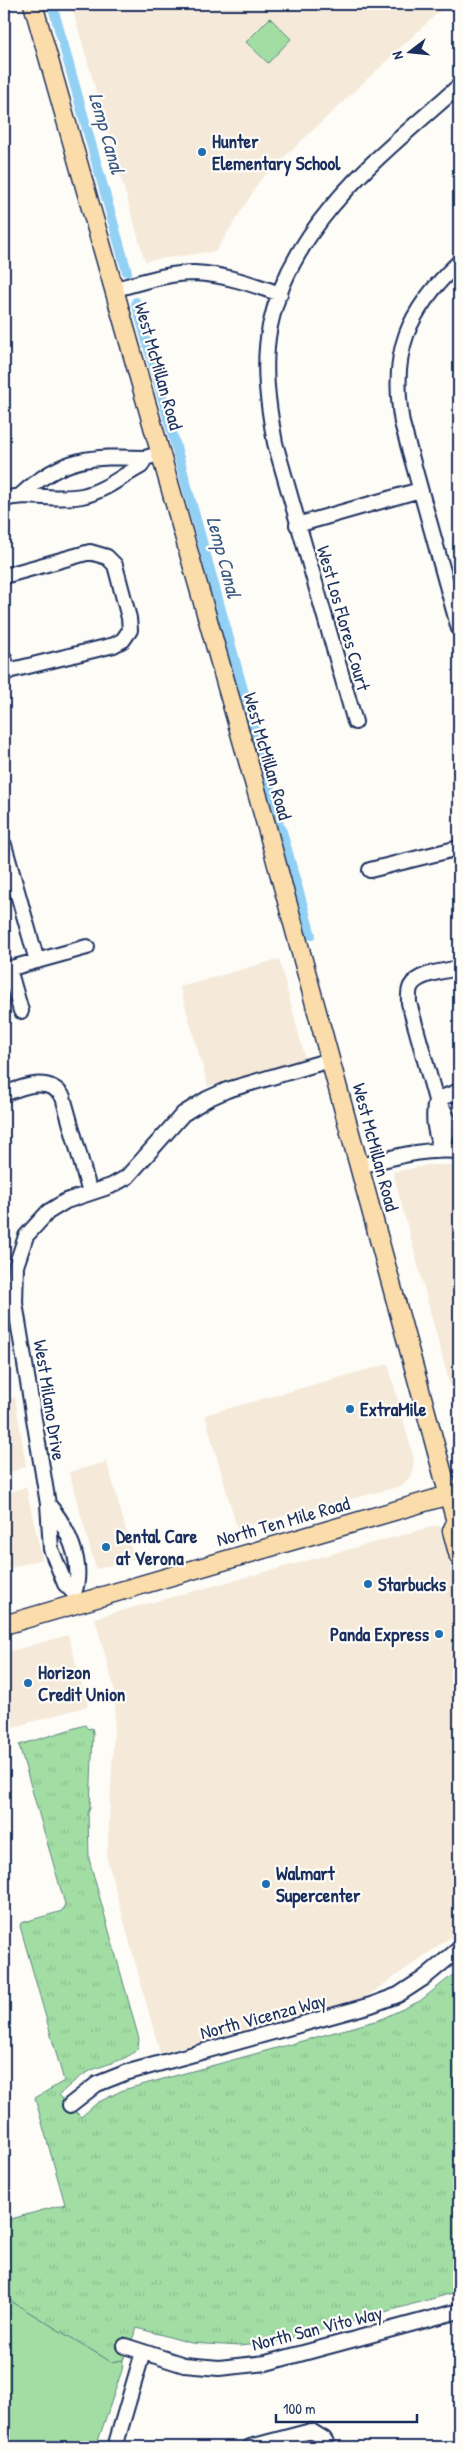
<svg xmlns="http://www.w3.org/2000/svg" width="463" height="2451" viewBox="0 0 463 2451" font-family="'Patrick Hand',sans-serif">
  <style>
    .built { fill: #f5e9d9 }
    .grass { fill: url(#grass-tufts); stroke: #5e8681 }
    .park { fill: #a2dea4; stroke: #5e8681 }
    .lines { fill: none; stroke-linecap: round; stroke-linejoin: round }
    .canal { stroke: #93d1f4; stroke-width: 10 }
    .minor-casing { stroke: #1b2f5e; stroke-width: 18 }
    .major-casing { stroke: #1b2f5e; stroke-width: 21 }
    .minor { stroke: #fdfcf7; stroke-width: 14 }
    .major { stroke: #fbddab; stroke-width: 18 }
    .poi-dot { fill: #1f6fb2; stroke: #fdfcf7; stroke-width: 2 }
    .labels { text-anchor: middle; stroke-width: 4.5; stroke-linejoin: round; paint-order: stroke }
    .poi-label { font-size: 19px; font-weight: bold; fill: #1b2f5e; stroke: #fdfcf7; text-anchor: start }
    .street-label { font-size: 19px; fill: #1b2f5e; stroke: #fdfcf7 }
    .water-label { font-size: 20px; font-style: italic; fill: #395884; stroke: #fdfcf7 }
  </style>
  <defs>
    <pattern id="grass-tufts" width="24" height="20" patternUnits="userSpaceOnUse" patternTransform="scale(1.25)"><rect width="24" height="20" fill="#a2dea4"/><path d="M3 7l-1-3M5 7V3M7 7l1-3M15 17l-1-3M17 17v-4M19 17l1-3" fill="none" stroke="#8bbf90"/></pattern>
  </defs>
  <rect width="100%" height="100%" fill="#fdfcf7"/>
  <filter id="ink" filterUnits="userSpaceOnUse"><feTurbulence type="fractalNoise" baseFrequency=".02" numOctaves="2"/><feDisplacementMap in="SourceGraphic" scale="10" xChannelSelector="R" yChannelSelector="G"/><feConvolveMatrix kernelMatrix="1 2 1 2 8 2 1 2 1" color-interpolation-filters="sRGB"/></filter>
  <g filter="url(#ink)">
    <!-- built -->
    <path class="built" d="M71 4H447L261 179 216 251 145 261Z
      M279 959 305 1058 208 1086 180 987Z
      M429 1165H459V1419L393 1172Z
      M388 1364 414 1460 412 1475 401 1486 237 1528 205 1415Z
      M15 1397 26 1466 4 1475V1401Z
      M107 1462 134 1559 96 1569 69 1472Z
      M26 1487 42 1559 4 1570V1494Z
      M439 1525 459 1599V1931L366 1997 160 2053 107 1859 116 1695 95 1618Z
      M68 1635 88 1706 10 1728 4 1706V1653Z"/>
    <!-- grass -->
    <path class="grass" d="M85 1725 88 1729 92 1728 93 1732 90 1808 88 1813 89 1859 139 2039 138 2047C133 2059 102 2065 90 2071 79 2077 68 2086 59 2095L81 2117 97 2103 123 2090 379 2020 420 2001 459 1970V2288L453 2293 280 2341 240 2346 191 2343 137 2328 123 2360 111 2362 9 2300 4 2299V2221L65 2204 35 2098 64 2081 20 1926 21 1923 62 1911 65 1904 19 1745Z"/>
    <!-- park -->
    <path class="park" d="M270 18 291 39 268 63 246 42Z
      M4 2299 9 2300 111 2362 123 2360 122 2370 96 2447H4Z"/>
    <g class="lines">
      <!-- canal -->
      <path class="canal" d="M52 4 127 272
        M136 302 279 820
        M281 828 311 935"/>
      <defs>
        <path id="minor" d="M459 262C407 311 390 352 402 423L459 629
          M115 289C140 283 167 273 194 273 223 274 252 284 280 294
          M21 495C62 457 91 456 145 458L152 456
          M4 499C29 492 55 501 82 496 103 492 122 476 141 466L145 458
          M297 525 420 490
          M4 576 90 552 107 557 115 565 129 618 130 630 123 640 114 645 4 672
          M4 658 8 672
          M355 722 275 443C268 405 262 365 270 326 292 221 384 153 459 86
          M4 845 37 961
          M370 870 459 848
          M9 969 21 1011
          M4 970 87 947
          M4 1094C24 1086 49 1076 63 1097L90 1193
          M436 1100C432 1118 435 1132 441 1149 451 1129 452 1117 436 1100L409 1003C409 997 408 991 411 986 418 973 446 971 459 968
          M436 1100 459 1091
          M360 1166C393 1157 425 1148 459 1151
          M48 1504C67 1526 85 1563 74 1593L65 1584 51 1549 48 1504 15 1303 16 1266 26 1236 48 1212 66 1201 111 1186 127 1177 183 1114 207 1099 227 1090 330 1060
          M70 2105 97 2084 125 2073 371 2005 398 1995 424 1978 459 1949
          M125 2346 184 2365 219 2368 266 2363 459 2311
          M115 2447 143 2352
          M250 2447 311 2431 324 2439 329 2447"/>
        <path id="major" d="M33 4 267 828 456 1522 459 1526
          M456 1522 452 1531 459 1557
          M4 1625 459 1492"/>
      </defs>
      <!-- minor casing -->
      <use href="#minor" class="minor-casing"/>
      <!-- major casing -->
      <use href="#major" class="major-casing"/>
      <!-- minor -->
      <use href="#minor" class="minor"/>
      <!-- major -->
      <use href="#major" class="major"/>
    </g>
  </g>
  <!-- markers -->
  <g class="poi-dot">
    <circle cx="202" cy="152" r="5"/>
    <circle cx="350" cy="1409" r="5"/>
    <circle cx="106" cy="1547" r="5"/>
    <circle cx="368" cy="1584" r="5"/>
    <circle cx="439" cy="1634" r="5"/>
    <circle cx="28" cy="1683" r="5"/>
    <circle cx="266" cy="1884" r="5"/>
  </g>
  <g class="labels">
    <!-- poi labels -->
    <g class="poi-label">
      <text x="212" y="148">Hunter<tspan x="212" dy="22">Elementary School</tspan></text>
      <text x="360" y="1416">ExtraMile</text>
      <text x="116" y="1543">Dental Care<tspan x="116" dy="22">at Verona</tspan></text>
      <text x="378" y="1591">Starbucks</text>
      <text x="429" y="1641" text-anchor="end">Panda Express</text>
      <text x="38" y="1679">Horizon<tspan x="38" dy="22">Credit Union</tspan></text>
      <text x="276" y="1880">Walmart<tspan x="276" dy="22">Supercenter</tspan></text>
    </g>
    <!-- street labels -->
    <g class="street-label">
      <text transform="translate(159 366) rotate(74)" y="7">West McMillan Road</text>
      <text transform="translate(344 618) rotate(74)" y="7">West Los Flores Court</text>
      <text transform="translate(268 756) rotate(74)" y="7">West McMillan Road</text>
      <text transform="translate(376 1147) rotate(75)" y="7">West McMillan Road</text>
      <text transform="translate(50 1400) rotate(81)" y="7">West Milano Drive</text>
      <text transform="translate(283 1521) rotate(-16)" y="7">North Ten Mile Road</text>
      <text transform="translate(263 2016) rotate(-15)" y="7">North Vicenza Way</text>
      <text transform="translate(317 2328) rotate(-14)" y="7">North San Vito Way</text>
    </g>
    <!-- water labels -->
    <g class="water-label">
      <text transform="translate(107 133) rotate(74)" y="7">Lemp Canal</text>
      <text transform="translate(224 557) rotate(75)" y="7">Lemp Canal</text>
    </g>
  </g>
  <!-- margin -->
  <rect width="463" height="2451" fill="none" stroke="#fdfcf7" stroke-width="20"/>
  <rect x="10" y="10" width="443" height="2431" fill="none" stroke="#1b2f5e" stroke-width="2" filter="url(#ink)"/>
  <!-- north arrow -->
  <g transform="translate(410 52) rotate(254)" stroke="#fdfcf7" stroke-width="4" paint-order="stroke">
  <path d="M0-4L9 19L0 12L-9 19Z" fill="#1b2f5e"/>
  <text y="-8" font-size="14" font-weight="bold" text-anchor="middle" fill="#1b2f5e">N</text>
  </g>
  <!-- scale -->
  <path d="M276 2414v8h141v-8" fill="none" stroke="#1b2f5e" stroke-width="2.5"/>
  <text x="283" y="2414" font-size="15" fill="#1b2f5e" stroke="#fdfcf7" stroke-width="4" paint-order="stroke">100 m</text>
</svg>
